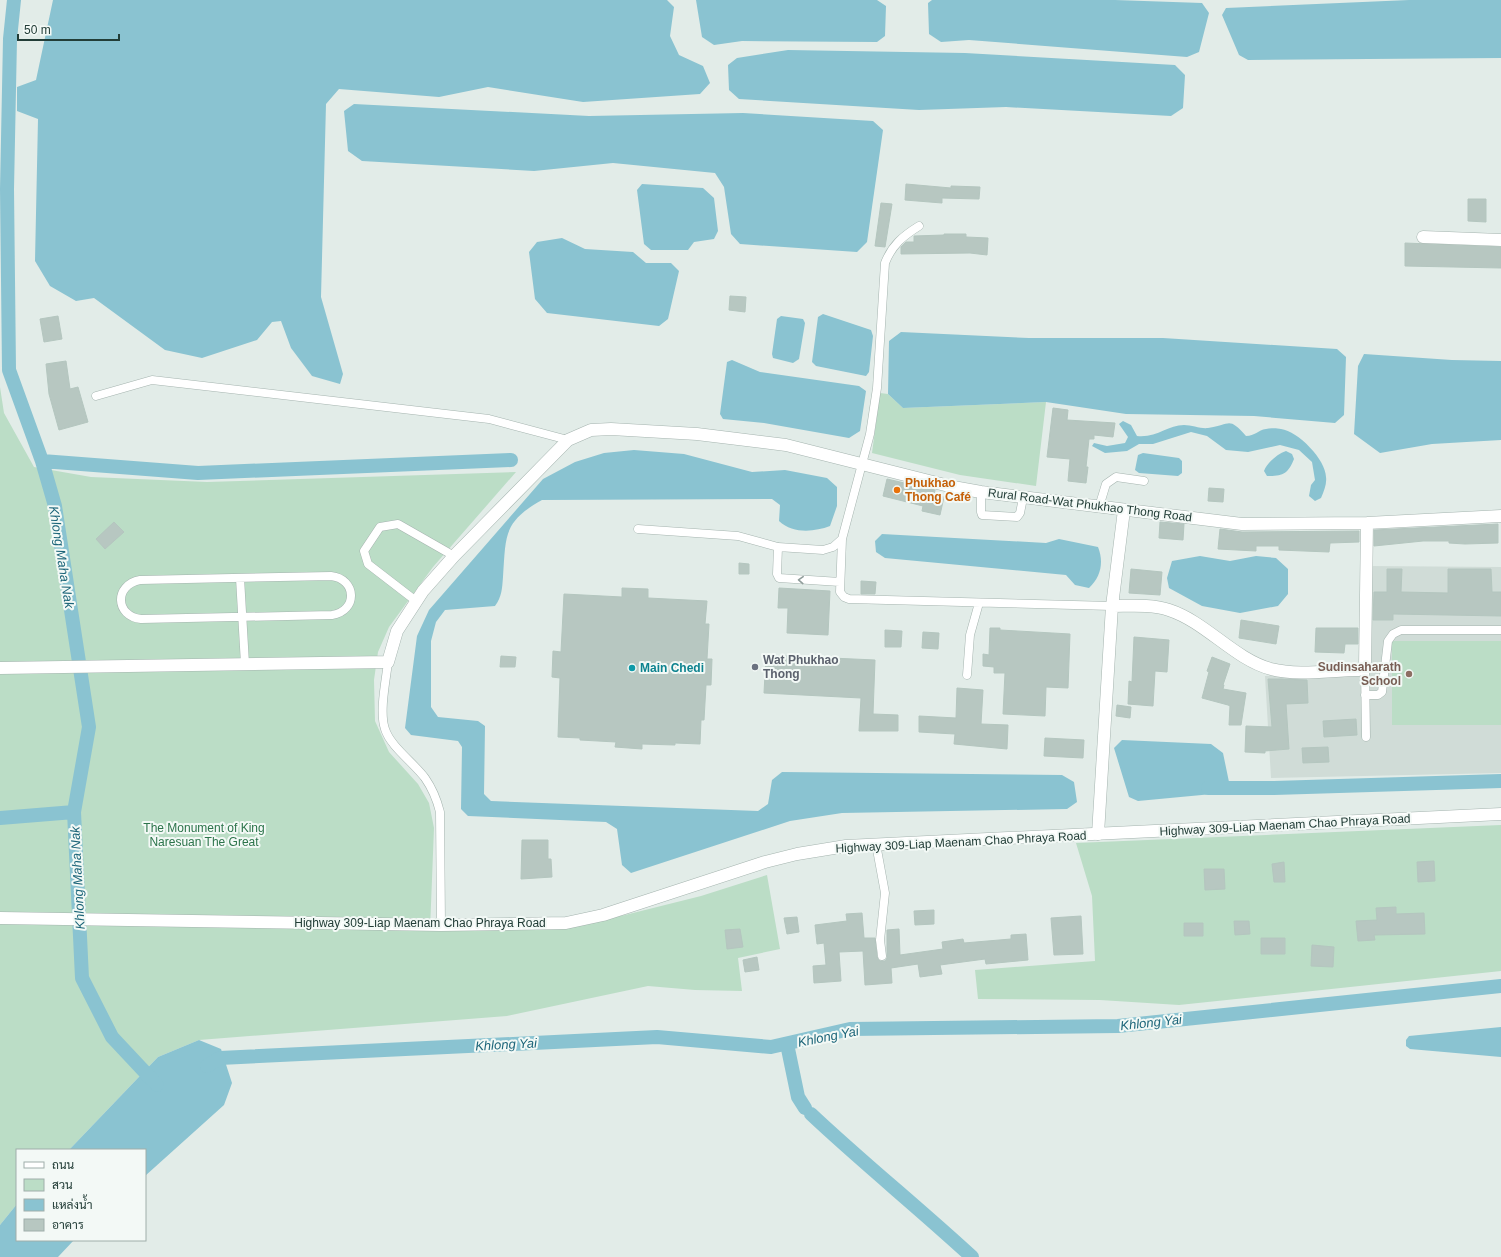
<svg xmlns="http://www.w3.org/2000/svg" width="1501" height="1257" viewBox="0 0 1501 1257" font-family="Helvetica,Sarabun,sans-serif">
  <style>
    .built { fill: #d0dcd7 }
    .green { fill: #bbddc6 }
    .water { fill: #8ac3d1 }
    .lines { fill: none; stroke-linecap: round; stroke-linejoin: round }
    .canal { stroke: #8ac3d1; stroke-width: 14 }
    .building { fill: #b7c7c1; stroke: #b4c6bf }
    .service-casing { stroke: #a5b4af; stroke-width: 9 }
    .minor-casing { stroke: #a5b4af; stroke-width: 13 }
    .tertiary-casing { stroke: #a5b4af; stroke-width: 13 }
    .service { stroke: #fff; stroke-width: 8 }
    .minor { stroke: #fff; stroke-width: 12 }
    .tertiary { stroke: #fff; stroke-width: 12 }
    .oneway { stroke: #909e9b }
    .food-dot { fill: #e8710a; stroke: #f3f9f6; stroke-width: 1.5 }
    .worship-dot { fill: #6b7280; stroke: #f3f9f6; stroke-width: 1.5 }
    .culture-dot { fill: #0f9aa8; stroke: #f3f9f6; stroke-width: 1.5 }
    .education-dot { fill: #8d6e63; stroke: #f3f9f6; stroke-width: 1.5 }
    .labels { text-anchor: middle; stroke-width: 4; stroke-linejoin: round; paint-order: stroke }
    .food-label { font-size: 12px; font-weight: bold; fill: #c56008; stroke: #f3f9f6; text-anchor: start }
    .street-label { font-size: 12px; fill: #223d37; stroke: #f3f9f6 }
    .worship-label { font-size: 12px; font-weight: bold; fill: #5b616d; stroke: #f3f9f6; text-anchor: start }
    .education-label { font-size: 12px; font-weight: bold; fill: #785e54; stroke: #f3f9f6; text-anchor: end }
    .culture-label { font-size: 12px; font-weight: bold; fill: #0d838f; stroke: #f3f9f6; text-anchor: start }
    .park-label { font-size: 12px; fill: #2c744b; stroke: #f3f9f6 }
    .water-label { font-size: 13px; font-style: italic; fill: #1c6579; stroke: #f3f9f6 }
  </style>
  <rect width="100%" height="100%" fill="#e2ece8"/>
  <!-- built -->
  <path class="built" d="M1368 566 1501 567V773L1271 778 1265 676 1369 671Z"/>
  <!-- green -->
  <path class="green" d="M0 387 4 413 34 467 91 477 207 482 516 472 433 567 389 627 378 652 374 680 375 721 389 752 418 784 429 803 434 828 430 930 553 929 625 915 701 896 767 875 780 949 738 958 742 991 695 990 648 986 507 1016 199 1040 158 1057 69 1150H17V1204L0 1225Z
    M880 393 888 394 903 408 1046 402 1036 486 960 475 872 453Z
    M1392 641H1501V725H1392Z
    M1501 825V971L1179 1005 1100 1000 978 999 975 970 1095 961 1092 896 1076 843Z"/>
  <!-- water -->
  <path class="water" d="M53 0H667L674 7 670 36 679 55 703 66 710 83 700 94 583 102 488 87 439 97 339 89 326 104 321 297 343 374 340 384 312 376 291 348 281 321 272 322 257 340 202 358 165 350 94 298 76 301 50 286 35 261 38 119 17 111V87L36 80Z
    M696 0H877L886 6 885 36 877 42 742 41 714 45 702 37Z
    M932 0H1115L1202 3 1209 13 1199 52 1187 57 969 40 941 42 929 34 928 3Z
    M1409 0H1501V58L1248 60 1239 55 1222 15 1226 8Z
    M788 50 965 53 1175 65 1185 75 1183 108 1171 116 1006 107 919 110 739 99 729 90 728 65 737 58Z
    M354 104 589 116 743 113 873 121 883 130 867 242 857 252 740 244 731 234 724 187 715 173 613 163 534 171 362 161 348 151 344 111Z
    M642 184 703 188 714 198 718 231 714 239 694 242 688 250H651L644 244 637 190Z
    M562 238 585 249 633 252 646 263H671L679 271 668 319 659 326 547 313 535 299 529 252 537 242Z
    M823 314 871 330 873 336 869 372 866 376 816 366 812 362 818 317Z
    M781 316 803 319 805 323 799 359 793 363 773 358 772 354 777 319Z
    M901 332 1029 338H1163L1337 349 1346 357 1344 415 1335 423 1254 416 1126 414 1046 402 903 408 888 394 889 341Z
    M1364 354 1452 360 1501 361V440L1432 444 1380 453 1354 434 1358 366Z
    M732 360 760 372 859 386 866 391 860 431 849 438 764 423 723 419 720 414 727 362Z
    M1123 421 1131 425 1137 436C1157 438 1168 425 1184 425 1192 425 1201 429 1208 428 1231 425 1228 416 1246 436 1255 436 1258 430 1266 429 1270 428 1277 428 1281 429 1298 431 1326 460 1326 477 1327 484 1324 491 1321 498L1315 501 1309 496 1311 485 1315 480 1312 462 1299 450 1280 445 1248 452 1226 450 1207 436 1191 432 1153 444H1139L1127 451 1105 453 1092 446 1094 443 1107 446 1125 443 1128 437 1119 424Z
    M634 450 684 454 752 472 785 470 827 478 837 487V506L830 526C814 532 793 534 779 521L780 505 772 499 542 500C503 522 506 535 503 577 502 589 502 596 495 606L445 610 436 622 431 641V707L438 717 478 721 485 726 484 794 491 801 758 811 768 804 772 780 782 772 1062 775 1074 782 1077 802 1067 809 842 813 790 821 631 873 622 865 617 829 606 822 468 816 461 809 462 747 458 741 411 735 405 728 417 636 429 610 543 479 575 462 604 453Z
    M1286 451 1292 454 1294 459C1288 474 1283 476 1267 476L1264 471C1267 463 1277 454 1286 451Z
    M1143 453 1179 458 1182 461V473L1178 476 1139 473 1135 470 1138 455Z
    M882 534 1046 543 1059 539 1098 547C1104 562 1101 577 1089 588L1075 585 1066 575 885 558 876 552 875 541Z
    M1200 556 1230 561 1256 556 1276 558 1288 569V594L1278 606 1240 613 1202 606 1169 588 1167 578 1172 561Z
    M1122 740 1211 744 1223 753 1229 782 1223 793 1138 801 1129 797 1114 748Z
    M1501 1027V1057L1410 1049 1406 1046V1040L1409 1036Z
    M199 1040 221 1049 232 1083 224 1105 145 1176V1150H69L158 1057Z
    M17 1204V1240H74L58 1257H0V1225Z"/>
  <g class="lines">
    <!-- canal -->
    <path class="canal" d="M14 0 10 39 7 189 9 370 42 461 55 506 89 727 74 812 82 978 112 1037 157 1085
      M42 461 198 473 511 460
      M1208 788H1274L1501 781
      M0 818 74 812
      M787 1044 798 1097 805 1108
      M207 1066 220 1058 657 1037 771 1047 850 1029 1118 1026 1501 986
      M811 1114C863 1163 919 1208 972 1257"/>
  </g>
  <!-- building -->
  <path class="building" d="M906 184 951 188V186L980 187 979 199 942 198V203L905 200Z
    M1468 199H1486V222L1468 221Z
    M881 203 892 204 885 247 875 246Z
    M944 234H966V237L988 238 987 255 970 253 901 254V247L906 242H914V236L944 235Z
    M1405 243 1501 247V268L1405 266Z
    M730 296 746 297 745 312 729 310Z
    M58 316 62 339 44 342 40 319Z
    M66 361 70 389 78 387 88 422 59 430 49 394 46 364Z
    M1053 408 1068 410 1067 420 1115 423 1113 437 1094 435V439H1089L1086 467H1088L1086 483 1068 481 1070 459 1047 457Z
    M887 479 935 490 934 495 944 497 940 515 922 511 923 506 883 496Z
    M1209 488 1224 489 1223 502 1208 501Z
    M114 522 124 532 105 549 96 539Z
    M1160 522 1184 524 1183 540 1159 538Z
    M1498 524V543L1465 544 1449 543V541H1423L1374 546V530Z
    M1220 529 1242 532 1359 531V542L1330 543 1329 552 1279 550V546H1256V551L1218 549Z
    M739 563 749 564V574H739Z
    M1131 569 1162 572 1160 595 1129 593Z
    M1387 569H1402L1401 592 1448 593V569H1491L1492 592H1501V616L1393 614V620H1373L1374 592H1387Z
    M861 581 876 582 875 594H861Z
    M622 588 648 589V598L707 601 705 624H709L707 659H712L711 685H706L704 720H701L700 744 675 743V745L642 744V749L615 747 616 742 580 740V738L558 737 560 678 552 677 553 651 561 652 564 594 622 597Z
    M779 588 830 591 828 635 787 633 788 608H778Z
    M1241 620 1279 626 1276 644 1239 638Z
    M990 628H1000V630L1070 634 1068 688 1046 687 1045 716 1003 714 1005 673H994V667L983 666V654L989 655Z
    M1316 628H1358V644H1345L1344 653 1315 652Z
    M885 630 902 631 901 647H885Z
    M923 632 939 633 938 649 922 648Z
    M1134 637 1169 640 1167 672 1155 671 1153 706 1128 704 1129 681 1132 682Z
    M766 655 875 660 873 714 898 715V731H859L861 698 764 693Z
    M501 656 516 657 515 667H500Z
    M1212 657 1230 664 1223 685H1224L1223 689 1246 693 1241 725H1229L1230 706 1228 705 1202 698 1209 672 1207 671Z
    M1281 679 1307 680 1308 703 1286 704 1289 749 1265 751V753L1245 752 1246 726 1272 727 1268 679Z
    M957 688 983 690 981 724 1008 725 1007 749 954 744 955 734 919 732V716L956 718Z
    M1117 705 1131 707 1130 718 1116 716Z
    M1356 719 1357 735 1324 737 1323 721Z
    M1045 738 1084 740 1083 758 1044 756Z
    M1328 747 1329 762 1303 763 1302 748Z
    M522 840H548V859H551L552 877 521 879Z
    M1434 861 1435 881 1418 882 1417 862Z
    M1284 862 1285 882H1274L1272 864Z
    M1204 869H1224L1225 889 1205 890Z
    M1396 907V914L1424 913 1425 934 1374 935 1375 940 1358 941 1356 921 1377 920 1376 908Z
    M934 910V924L915 925 914 911Z
    M862 913 864 938H875L877 957 880 961H885L887 958V930L899 929 900 955 943 949 942 942 963 939 964 943 1011 939V935L1026 934 1028 960 986 964 985 959 940 965 942 974 920 977 918 964 891 968 892 983 865 985 863 951 839 952 841 981 814 983 813 966 826 965 824 943 817 944 815 925 847 921 846 914Z
    M1081 916 1083 954 1054 955 1051 918Z
    M797 917 799 932 787 934 784 918Z
    M1234 921H1249L1250 934 1235 935Z
    M1184 923H1203V936H1184Z
    M740 929 743 947 727 949 725 930Z
    M1261 938H1285V954H1261Z
    M1312 945 1334 947 1333 967 1311 966Z
    M757 957 759 970 745 972 743 960Z"/>
  <g class="lines">
    <defs>
      <path id="service" d="M96 396 152 380 489 419 568 440
        M981 492V512L982 515 1017 517 1020 513 1023 498
        M1099 507 1106 484 1116 477 1144 481
        M638 529 738 536 778 547 823 550 833 547 842 539 870 434 877 388 885 263C892 245 903 236 919 226
        M842 539 840 592 844 597 849 599 1112 606
        M778 547 777 574 779 578 840 582
        M331 576C357 579 358 611 332 615L141 619C115 616 114 585 140 580Z
        M240 578 245 664
        M416 601 368 564 364 551 380 527 398 524 454 556
        M388 662C386 680 379 712 385 729 390 746 414 763 425 778 432 788 437 800 440 812L441 925
        M1365 667 1366 737
        M967 675 970 635 979 603
        M1365 695H1378L1382 692 1388 641 1393 634 1401 630H1501
        M876 844 885 893 880 940 882 956"/>
      <path id="minor" d="M1423 237 1501 240
        M1112 606C1130 606 1151 604 1169 610 1206 622 1234 659 1271 669 1299 676 1331 670 1359 670L1365 667 1367 523
        M0 668 388 662 397 631 423 591 454 556 568 440 591 430 611 429 697 434 786 445 953 487 981 492 1242 524 1367 523 1501 516
        M1098 834 1112 606 1124 510"/>
      <path id="tertiary" d="M0 918 441 925 566 923 603 915 765 862 797 854 846 846 1501 814"/>
    </defs>
    <!-- service casing -->
    <use href="#service" class="service-casing"/>
    <!-- minor casing -->
    <use href="#minor" class="minor-casing"/>
    <!-- tertiary casing -->
    <use href="#tertiary" class="tertiary-casing"/>
    <!-- service -->
    <use href="#service" class="service"/>
    <!-- minor -->
    <use href="#minor" class="minor"/>
    <!-- tertiary -->
    <use href="#tertiary" class="tertiary"/>
  </g>
  <!-- one-way arrows -->
  <defs><path id="oneway-chevron" d="M-2-3.5L2.5 0L-2 3.5" fill="none" stroke-width="1.6" stroke-linecap="round" stroke-linejoin="round"/></defs>
  <use class="oneway" href="#oneway-chevron" transform="translate(801 580) rotate(-177)"/>
  <!-- markers -->
  <circle class="food-dot" cx="897" cy="490" r="4"/>
  <circle class="worship-dot" cx="755" cy="667" r="4"/>
  <circle class="culture-dot" cx="632" cy="668" r="4"/>
  <circle class="education-dot" cx="1409" cy="674" r="4"/>
  <g class="labels">
    <!-- food labels -->
    <g class="food-label">
      <text x="905" y="487">Phukhao<tspan x="905" dy="14">Thong Café</tspan></text>
    </g>
    <!-- street labels -->
    <g class="street-label">
      <text transform="translate(1090 505) rotate(7)" y="4">Rural Road-Wat Phukhao Thong Road</text>
      <text transform="translate(1285 825) rotate(-3)" y="4">Highway 309-Liap Maenam Chao Phraya Road</text>
      <text transform="translate(961 842) rotate(-3)" y="4">Highway 309-Liap Maenam Chao Phraya Road</text>
      <text x="420" y="927">Highway 309-Liap Maenam Chao Phraya Road</text>
    </g>
    <!-- worship labels -->
    <g class="worship-label">
      <text x="763" y="664">Wat Phukhao<tspan x="763" dy="14">Thong</tspan></text>
    </g>
    <!-- education labels -->
    <g class="education-label">
      <text x="1401" y="671">Sudinsaharath<tspan x="1401" dy="14">School</tspan></text>
    </g>
    <!-- culture labels -->
    <g class="culture-label">
      <text x="640" y="672">Main Chedi</text>
    </g>
    <!-- park labels -->
    <g class="park-label">
      <text x="204" y="832">The Monument of King<tspan x="204" dy="14">Naresuan The Great</tspan></text>
    </g>
    <!-- water labels -->
    <g class="water-label">
      <text transform="translate(62 557) rotate(81)" y="5">Khlong Maha Nak</text>
      <text transform="translate(77 878) rotate(-93)" y="5">Khlong Maha Nak</text>
      <text transform="translate(1151 1022) rotate(-6)" y="5">Khlong Yai</text>
      <text transform="translate(828 1036) rotate(-11)" y="5">Khlong Yai</text>
      <text transform="translate(506 1044) rotate(-3)" y="5">Khlong Yai</text>
    </g>
  </g>
  <!-- legend -->
  <rect x="16" y="1149" width="130" height="92" fill="#f3f9f6" stroke="#9faeaa"/>
  <rect x="24" y="1162" width="20" height="6" fill="#ffffff" stroke="#9faeaa"/>
  <text x="52" y="1169" font-size="12" fill="#223d37">ถนน</text>
  <rect x="24" y="1179" width="20" height="12" fill="#bbddc6" stroke="#9faeaa"/>
  <text x="52" y="1189" font-size="12" fill="#223d37">สวน</text>
  <rect x="24" y="1199" width="20" height="12" fill="#8ac3d1" stroke="#9faeaa"/>
  <text x="52" y="1209" font-size="12" fill="#223d37">แหล่งน้ำ</text>
  <rect x="24" y="1219" width="20" height="12" fill="#b7c7c1" stroke="#9faeaa"/>
  <text x="52" y="1229" font-size="12" fill="#223d37">อาคาร</text>
  <!-- scale -->
  <path d="M18 34v6h101v-6" fill="none" stroke="#223d37" stroke-width="2"/>
  <text x="24" y="34" font-size="12" fill="#223d37" stroke="#f3f9f6" stroke-width="3" paint-order="stroke">50 m</text>
</svg>
